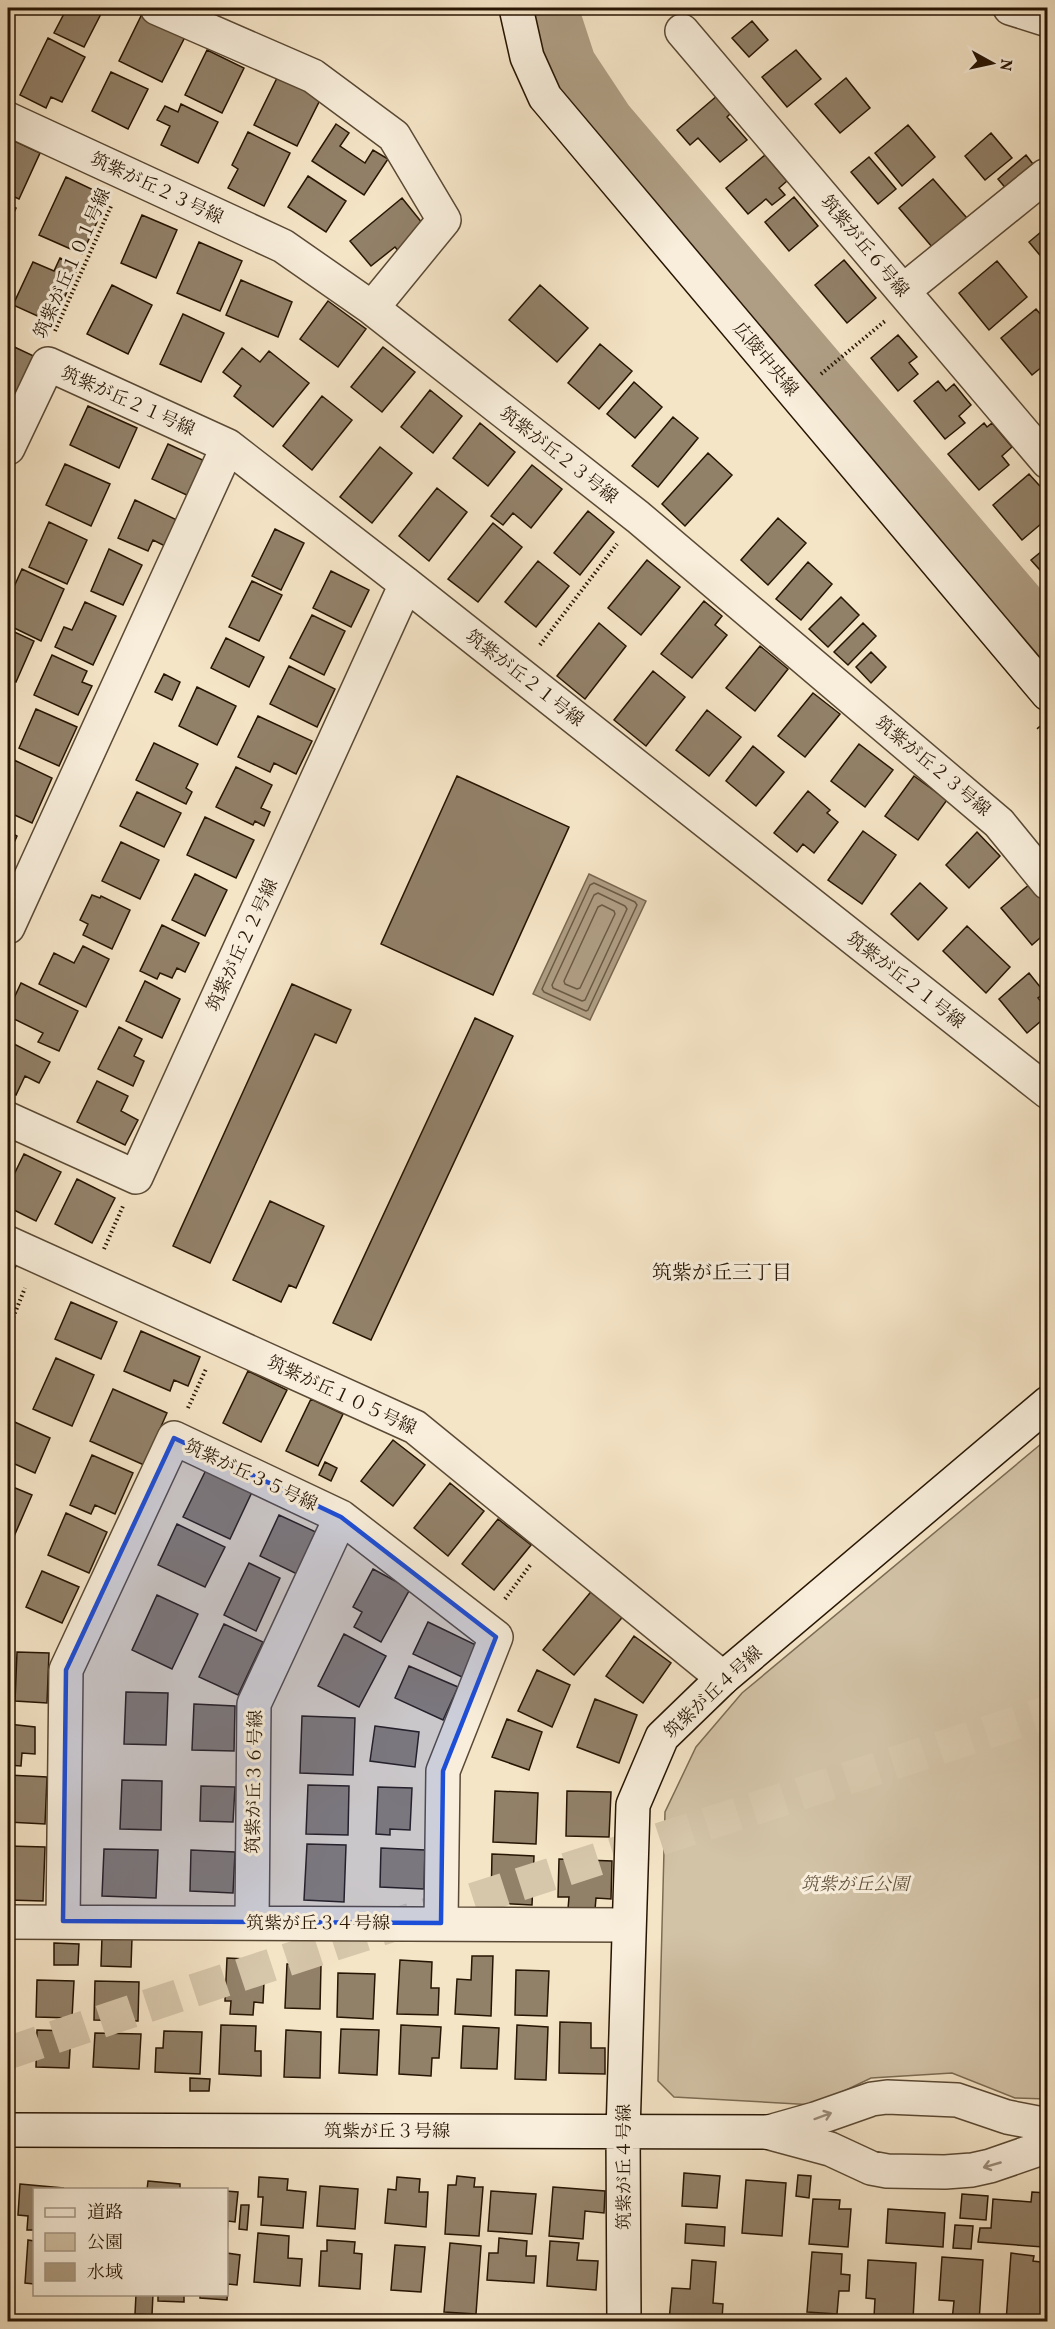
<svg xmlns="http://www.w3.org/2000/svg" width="1055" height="2329" viewBox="0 0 1055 2329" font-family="Vollkorn,'Noto Serif JP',serif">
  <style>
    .green { fill: #d2c2a6; stroke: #7c6c54; stroke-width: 1.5 }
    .water { fill: #af9e84; stroke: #796750; stroke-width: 1.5 }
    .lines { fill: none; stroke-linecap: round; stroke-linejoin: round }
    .shore { stroke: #6b5a44; stroke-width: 1.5 }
    .river { stroke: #af9e84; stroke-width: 63 }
    .building { fill: #928169; stroke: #271503; stroke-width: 1.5 }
    .secondary-tunnel { stroke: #d6c6aa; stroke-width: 33; stroke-dasharray: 33 16; stroke-linecap: butt }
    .street-casing { stroke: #5a4934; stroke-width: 36 }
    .secondary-casing { stroke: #271503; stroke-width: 36 }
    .path { stroke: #271503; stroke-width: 4; stroke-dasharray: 1.5 3; stroke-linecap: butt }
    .street { stroke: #f8eedb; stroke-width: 33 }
    .secondary { stroke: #f8eedb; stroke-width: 33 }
    .oneway { stroke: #9a8c7a }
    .marked { fill: #1d4ed8; fill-opacity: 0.2; stroke: #1d4ed8; stroke-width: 4.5; stroke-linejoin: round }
    .labels { text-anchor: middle; stroke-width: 6; stroke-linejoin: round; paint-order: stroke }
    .street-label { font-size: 18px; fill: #271503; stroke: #f8eedb }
    .park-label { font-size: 18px; font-style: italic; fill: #63523c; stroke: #f8eedb }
    .neighbourhood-label { font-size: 20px; fill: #271503; stroke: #f8eedb }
  </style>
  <rect width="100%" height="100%" fill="#f5e5c7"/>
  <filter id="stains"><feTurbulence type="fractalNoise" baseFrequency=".00333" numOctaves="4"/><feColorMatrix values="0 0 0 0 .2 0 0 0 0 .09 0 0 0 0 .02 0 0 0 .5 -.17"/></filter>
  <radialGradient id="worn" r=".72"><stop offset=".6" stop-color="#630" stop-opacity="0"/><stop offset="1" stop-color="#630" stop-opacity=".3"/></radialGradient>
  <!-- green -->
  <path class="green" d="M1047 1439V2099L1015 2098 952 2073 871 2078 815 2105 674 2097 658 2081 665 1812 696 1747 742 1693Z"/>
  <!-- water -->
  <path class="water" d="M589 874 646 901 590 1020 533 994Z"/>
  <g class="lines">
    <!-- shore -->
    <path class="shore" d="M594 883 635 902 637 905 588 1010 586 1011 544 992 542 989 590 885Z
      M598 893 625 906 627 909 585 1000 582 1001 553 988 552 985 594 895Z
      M602 905 614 911 615 914 580 988 577 989 565 984 564 981 598 907Z"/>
    <!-- river -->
    <path class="river" d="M546 8 565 66 604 125 1048 646"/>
  </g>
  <!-- building -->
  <path class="building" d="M67 8H104L84 47 54 33Z
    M142 14 186 35 162 82 119 61Z
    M752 21 768 40 749 57 732 38Z
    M48 38 85 57 62 102 51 97 46 108 20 95Z
    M207 50 244 68 222 113 185 95Z
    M796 50 821 79 787 107 762 77Z
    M111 72 148 89 128 129 92 111Z
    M278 76 321 98 297 146 254 125Z
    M846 78 870 108 840 133 815 104Z
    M718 95 732 112 727 117 747 140 720 162 698 138 690 145 677 130Z
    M181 104 218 122 198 163 161 145 170 126 157 120 165 106 178 112Z
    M336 124 349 133 340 146 365 163 373 150 388 159 364 195 312 161Z
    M908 125 935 157 902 186 875 153Z
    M248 132 290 153 264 206 228 188 238 169 232 165Z
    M991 133 1012 158 985 180 965 156Z
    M8 138 40 153 19 199 8 194Z
    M765 155 787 181 779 188 785 195 772 205 766 199 748 214 726 188Z
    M1026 155 1036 168 1008 191 998 179Z
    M869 157 896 189 878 204 851 172Z
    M308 176 346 201 326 232 288 207Z
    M66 177 102 194 90 219 97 222 82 254 39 235Z
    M933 179 973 225 938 254 899 208Z
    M794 197 818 226 789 251 765 222Z
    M402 198 423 224 401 254 395 247 371 266 350 241Z
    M8 204 16 208 8 226Z
    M142 215 177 230 156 278 121 263Z
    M1048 226V265L1029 242Z
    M199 242 242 261 220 311 177 293Z
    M60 258 78 267 53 323 13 305 33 262 54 271Z
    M844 260 876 298 847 323 815 285Z
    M997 261 1027 297 989 330 959 293Z
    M241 280 292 302 278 337 226 315Z
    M112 285 152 305 128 354 87 334Z
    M540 285 588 328 557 362 509 320Z
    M328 301 366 329 338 367 300 339Z
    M1036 309 1048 323V362L1032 375 1001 338Z
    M183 314 224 333 201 382 160 364Z
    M898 335 917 357 909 363 918 374 898 391 871 358Z
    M8 344 38 358 18 402 8 397Z
    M600 344 632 371 599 409 568 383Z
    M383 347 415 372 382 412 351 387Z
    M242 348 260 362 269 351 309 383 273 427 234 396 241 386 223 372Z
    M938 381 946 391 954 384 971 405 959 416 965 423 945 439 914 401Z
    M634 382 662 407 635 438 607 414Z
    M430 390 462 416 433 453 401 427Z
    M322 396 352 420 312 470 283 446Z
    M88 406 137 428 119 468 70 445Z
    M673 417 698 438 658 487 632 466Z
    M480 423 515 452 488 486 453 458Z
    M984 423 987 427 992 423 1012 447 1002 456 1009 465 979 490 948 454Z
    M168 444 207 462 191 497 152 479Z
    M380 447 412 473 372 523 340 497Z
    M708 453 732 475 685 526 662 504Z
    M65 464 110 484 91 526 46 505Z
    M532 465 562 489 531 528 513 513 503 525 491 516Z
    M1029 474 1048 495V518L1022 540 993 505Z
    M437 488 467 512 429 561 399 536Z
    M135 500 179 521 167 547 153 540 148 551 118 538Z
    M588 511 614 532 580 575 554 553Z
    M778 518 806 543 768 585 741 560Z
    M49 522 87 540 67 584 29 567Z
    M493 523 522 547 478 602 448 579Z
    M275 529 304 543 281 590 252 576Z
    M1048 546V579L1031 560Z
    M109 549 142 565 123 605 91 591Z
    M647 560 680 587 641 635 608 608Z
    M538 561 569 586 536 627 505 602Z
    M808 562 832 584 801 620 776 599Z
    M22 569 64 589 41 641 8 625V600Z
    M331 571 369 590 351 627 313 608Z
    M252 581 282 595 259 641 229 627Z
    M841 597 859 615 828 647 809 629Z
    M704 601 722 616 715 625 727 635 692 678 661 654Z
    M85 602 116 616 93 665 55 647 64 627 72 630Z
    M312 615 345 631 324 675 290 658Z
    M599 623 626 646 585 699 557 676Z
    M863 623 876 636 848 665 834 652Z
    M8 629 34 641 16 682 8 678Z
    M226 638 264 657 249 687 211 668Z
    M760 646 788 669 755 711 726 688Z
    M871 652 886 667 871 683 856 667Z
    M52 655 87 671 82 682 92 686 78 715 34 695Z
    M289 666 335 689 317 727 270 704Z
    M653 671 685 697 646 746 614 720Z
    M164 674 180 682 172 700 155 692Z
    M197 687 236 706 217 745 179 726Z
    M813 693 840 714 805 757 778 736Z
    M36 709 77 727 59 766 19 748Z
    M707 710 741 737 709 776 676 750Z
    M258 716 312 741 296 774 274 763 270 772 238 757Z
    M154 743 198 764 186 788 192 792 186 804 136 780Z
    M859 744 893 770 865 807 831 781Z
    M753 746 784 772 756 806 726 781Z
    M14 760 52 778 32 823 8 812V774Z
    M236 767 272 785 261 808 270 812 264 826 255 821 253 825 216 807Z
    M457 776 569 827 493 995 381 944Z
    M914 776 947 800 918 840 885 816Z
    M808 791 830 810 827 813 838 822 814 853 803 844 797 852 774 833Z
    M137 792 181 813 164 847 120 826Z
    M205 817 254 840 236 878 187 855Z
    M8 831 17 836 8 856Z
    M863 831 896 855 862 904 828 880Z
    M977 832 1000 856 969 888 946 865Z
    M121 842 159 860 140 899 102 881Z
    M195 874 227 890 205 936 172 920Z
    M920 883 947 908 918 940 891 914Z
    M1030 884 1048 906V931L1032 945 1001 908Z
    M92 895 100 898 101 896 130 910 112 949 83 935 88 924 80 920Z
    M162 925 199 943 185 972 177 968 172 978 160 973 157 979 140 971Z
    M967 926 1010 967 986 993 943 951Z
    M83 946 109 959 86 1007 39 984 54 953 74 963Z
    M1029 973 1045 993 1038 998 1048 1010V1015L1027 1033 999 999Z
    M145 981 180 999 162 1038 126 1021Z
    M21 983 78 1011 59 1051 38 1042 43 1033 8 1016V1011Z
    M292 984 351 1010 336 1043 315 1034 210 1263 173 1246Z
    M475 1018 513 1036 371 1340 333 1323Z
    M119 1027 142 1039 134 1056 144 1061 133 1086 98 1069Z
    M8 1041 50 1062 39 1083 25 1076 16 1095 8 1091Z
    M97 1081 128 1096 121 1111 138 1120 125 1145 77 1122Z
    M24 1154 61 1172 36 1221 8 1207V1187Z
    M77 1179 115 1198 92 1243 55 1224Z
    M270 1201 324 1226 296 1288 289 1285 281 1302 233 1280Z
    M8 1262 16 1266 8 1283Z
    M71 1302 117 1322 101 1359 55 1339Z
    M141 1331 200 1357 188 1386 174 1380 170 1391 124 1371Z
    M56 1358 94 1375 72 1426 33 1409Z
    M248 1371 287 1390 261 1442 223 1423Z
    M113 1389 167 1413 144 1465 90 1441Z
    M311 1399 343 1414 318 1466 286 1451Z
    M8 1419 50 1438 35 1473 8 1461Z
    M393 1440 425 1465 393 1506 361 1481Z
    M92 1455 133 1473 115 1514 95 1505 91 1514 70 1505Z
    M325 1462 337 1468 331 1481 319 1475Z
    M206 1470 252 1492 230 1539 183 1517Z
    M450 1483 484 1511 448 1556 414 1528Z
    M8 1485 32 1495 12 1541 8 1539Z
    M66 1513 107 1532 89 1573 48 1555Z
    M279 1515 318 1533 299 1575 260 1556Z
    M498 1519 531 1545 494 1590 462 1564Z
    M177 1524 225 1547 205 1587 158 1565Z
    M249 1563 280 1578 256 1631 224 1615Z
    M373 1569 410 1589 381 1642 354 1627 362 1612 353 1607Z
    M42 1571 79 1587 62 1623 26 1607Z
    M594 1588 625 1614 574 1675 543 1650Z
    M157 1595 198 1614 172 1669 132 1650Z
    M428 1622 478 1646 462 1677 413 1654Z
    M224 1624 263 1642 238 1695 199 1677Z
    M344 1634 386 1656 359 1707 318 1686Z
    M634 1636 671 1663 643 1703 606 1676Z
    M17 1652 49 1653 47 1703 15 1701Z
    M409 1666 458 1687 443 1720 395 1698Z
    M537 1670 570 1685 552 1727 518 1711Z
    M126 1692 168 1693 166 1745 124 1744Z
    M595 1699 637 1715 619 1763 577 1747Z
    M194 1704 235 1706 234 1751 192 1750Z
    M302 1716 355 1718 353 1775 300 1773Z
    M507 1719 542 1732 529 1770 492 1757Z
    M8 1724 35 1727V1754L22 1753 21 1766 8 1765Z
    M375 1726 419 1732 415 1767 370 1761Z
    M8 1775 47 1777 45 1824 8 1822Z
    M122 1780 162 1781 161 1830 120 1829Z
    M308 1785 349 1786 348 1835 306 1834Z
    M201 1786 235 1787 233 1822 200 1821Z
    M378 1787 412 1788 410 1830 390 1829V1835L376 1834Z
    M495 1791 538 1793 536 1844 493 1842Z
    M567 1791 611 1792 609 1837 566 1836Z
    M307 1844 346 1845 344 1902 304 1900Z
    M8 1846 45 1847 43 1901 8 1900Z
    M381 1848 425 1850 424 1889 380 1887Z
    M104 1849 158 1850 156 1898 102 1896Z
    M191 1850 235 1852 233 1893 190 1891Z
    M492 1854 534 1856 532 1905 491 1903Z
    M559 1859 612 1861 611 1899 596 1898 595 1910 568 1909 569 1897H558Z
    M102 1937 132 1938 131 1967 101 1966Z
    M54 1943 79 1944 78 1965H54Z
    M472 1956H493L491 2016 455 2014 457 1979 471 1980Z
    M227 1958 265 1960 263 2003 254 2002 253 2015 230 2014 231 2001H225Z
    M400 1960 432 1962 431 1988H439L438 2015 397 2014Z
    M287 1964 321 1965 320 2009 285 2008Z
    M516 1970 549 1971 547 2016 515 2015Z
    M338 1973 375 1974 373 2019 337 2017Z
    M8 1977H10L9 2020H8Z
    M37 1980 74 1981 72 2018 36 2017Z
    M95 1981 139 1982 138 2021 94 2020Z
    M560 2022 591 2023V2048H605V2074L559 2073Z
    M221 2025 256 2026 255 2051H261V2076L219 2074Z
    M401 2025 441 2027 439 2058H432L431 2076 399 2074Z
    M517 2025 548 2027 546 2080 515 2079Z
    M463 2026 499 2028 497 2069 461 2068Z
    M341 2029 379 2030 377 2075 339 2073Z
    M37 2030 71 2031 69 2068 36 2067Z
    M286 2030 321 2032 320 2078 284 2077Z
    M164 2031 202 2032 200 2074 155 2072 156 2048H163Z
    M95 2033 141 2034 139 2069 93 2067Z
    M190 2078 210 2079 209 2091H190Z
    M684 2173 720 2176 717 2208 682 2206Z
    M798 2175 811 2176 809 2198 796 2196Z
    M457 2176 475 2178 474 2187H483L479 2236 445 2234 448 2185H456Z
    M259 2177 288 2179 287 2190 306 2192 303 2228 261 2225 263 2197H258Z
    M397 2177 420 2179 419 2192H428L426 2227 385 2223 388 2189 396 2190Z
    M746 2180 786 2183 782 2236 742 2233Z
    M148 2181 180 2184V2190H147Z
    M20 2184 64 2188 34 2190V2230H27L28 2216 18 2215Z
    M320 2186 358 2189 355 2229 317 2226Z
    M553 2187 605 2191 604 2213 585 2211 583 2239 549 2236Z
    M226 2191 238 2192 235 2222 228 2221 227 2234Z
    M491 2191 536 2194 532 2234 488 2231Z
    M1032 2192 1047 2193 1043 2247 978 2242 980 2228H991L993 2199 1031 2202Z
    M962 2194 988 2196 986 2220 960 2218Z
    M813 2199 840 2200 839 2209H851L848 2247 809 2244Z
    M241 2205H249L247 2230 239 2229Z
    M888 2209 945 2213 943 2247 886 2243Z
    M686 2224 725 2227 724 2246 685 2243Z
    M955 2225 973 2226 971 2249 953 2248Z
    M258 2233 289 2236 288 2258 302 2259 300 2286 254 2282Z
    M499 2238 527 2241 526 2256H536L534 2283 487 2280 489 2253H498Z
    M28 2240 34 2241V2284L25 2283Z
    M327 2240 355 2242 354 2253 362 2254 360 2289 319 2286 321 2251H327Z
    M226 2241 227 2253 240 2255 237 2285 228 2284 227 2300 200 2298V2294H226Z
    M550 2241 579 2243 577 2260 598 2261 596 2290 547 2286Z
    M450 2243 481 2246 476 2314 444 2312Z
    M395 2245 425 2247 421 2292 391 2290Z
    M812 2252 842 2254 841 2274 850 2275 849 2291H839L837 2314 807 2312Z
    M1011 2253 1034 2256 1033 2261 1048 2263 1047 2322H1006Z
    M942 2257 983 2260 979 2322 952 2321 954 2301 939 2300Z
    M692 2260 716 2262 713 2303 723 2304 722 2319H712L711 2322 669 2321 672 2288 690 2289Z
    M868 2260 916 2263 913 2320 874 2317 875 2299 866 2298Z
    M136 2294H153L152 2315 135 2314Z
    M158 2294H184V2302L158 2301Z"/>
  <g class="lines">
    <!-- secondary-tunnel -->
    <path class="secondary-tunnel" d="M8 2053C353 1935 702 1828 1048 1712"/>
    <defs>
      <path id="street" d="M157 8 313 76 394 136 444 220 372 308
        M1010 8 1048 20
        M682 31 1048 462
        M8 119 283 246 372 308 638 517 999 823 1048 883
        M903 291 1045 176 1048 179
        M8 448 48 364 228 446 406 584 1048 1092
        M8 927 228 446
        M8 1119 136 1177 406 584
        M8 1243 415 1427 723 1678
        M63 1921 66 1670 174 1438 341 1517 496 1637 443 1771 441 1923
        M8 1922 628 1925
        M252 1922 254 1704 341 1517
        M767 2132 830 2149 871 2168 887 2171 945 2172 972 2170 990 2166 1048 2146
        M769 2132 815 2119 872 2099 887 2097 957 2100 1007 2117 1048 2125"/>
      <path id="secondary" d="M516 8 527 57 545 97 1048 694
        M8 2130 767 2132
        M624 2322 623 2132 633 1805 662 1737 723 1678 1048 1403"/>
    </defs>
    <!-- street casing -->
    <use href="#street" class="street-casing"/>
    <!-- secondary casing -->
    <use href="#secondary" class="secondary-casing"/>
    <!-- path -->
    <path class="path" d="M55 331 112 204
      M821 374 885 321
      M540 645 617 544
      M1038 727 1048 738
      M104 1249 123 1206
      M8 1330 25 1288
      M188 1408 206 1369
      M505 1599 531 1564"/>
    <!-- street -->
    <use href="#street" class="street"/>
    <!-- secondary -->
    <use href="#secondary" class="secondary"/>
  </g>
  <!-- one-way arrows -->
  <defs><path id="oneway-shaft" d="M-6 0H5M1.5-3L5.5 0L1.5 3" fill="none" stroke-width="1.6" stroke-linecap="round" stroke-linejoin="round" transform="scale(1.5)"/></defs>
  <g class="oneway">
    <use href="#oneway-shaft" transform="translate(823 2116) rotate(-20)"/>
    <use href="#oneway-shaft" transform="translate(992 2165) rotate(164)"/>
  </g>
  <!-- marked area -->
  <path class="marked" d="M174 1438 341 1517 496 1637 443 1771 441 1923 63 1921 66 1670Z"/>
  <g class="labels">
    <!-- street labels -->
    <g class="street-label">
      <text transform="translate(157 188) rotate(25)" y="6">筑紫が丘２３号線</text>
      <text transform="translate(865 246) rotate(50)" y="6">筑紫が丘６号線</text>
      <text transform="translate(72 263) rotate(-66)" y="6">筑紫が丘１０１号線</text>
      <text transform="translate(766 359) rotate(50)" y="6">広陵中央線</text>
      <text transform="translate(128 401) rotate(24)" y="6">筑紫が丘２１号線</text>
      <text transform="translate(559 455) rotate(38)" y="6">筑紫が丘２３号線</text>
      <text transform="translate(525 678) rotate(38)" y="6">筑紫が丘２１号線</text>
      <text transform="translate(933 766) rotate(40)" y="6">筑紫が丘２３号線</text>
      <text transform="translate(242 945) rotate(-65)" y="6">筑紫が丘２２号線</text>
      <text transform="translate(906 980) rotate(38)" y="6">筑紫が丘２１号線</text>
      <text transform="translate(342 1395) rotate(25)" y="6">筑紫が丘１０５号線</text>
      <text transform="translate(251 1475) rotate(25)" y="6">筑紫が丘３５号線</text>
      <text transform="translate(713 1692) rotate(-43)" y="6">筑紫が丘４号線</text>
      <text transform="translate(254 1782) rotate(-89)" y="6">筑紫が丘３６号線</text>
      <text x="318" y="1929">筑紫が丘３４号線</text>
      <text x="387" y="2137">筑紫が丘３号線</text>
      <text transform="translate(624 2167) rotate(-90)" y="6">筑紫が丘４号線</text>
    </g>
    <!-- park labels -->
    <g class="park-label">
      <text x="855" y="1890">筑紫が丘公園</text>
    </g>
    <!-- neighbourhood labels -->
    <g class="neighbourhood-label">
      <text x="722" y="1279">筑紫が丘三丁目</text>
    </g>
  </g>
  <!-- margin -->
  <rect width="1055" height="2329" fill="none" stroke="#f5e5c7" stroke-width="30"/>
  <rect x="9" y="9" width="1037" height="2311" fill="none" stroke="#271503" stroke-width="3"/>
  <rect x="15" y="15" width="1025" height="2299" fill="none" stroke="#271503" stroke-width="1.5"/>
  <!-- legend -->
  <rect x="33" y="2188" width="195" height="108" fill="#f8eedb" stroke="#a49785" stroke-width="1.5"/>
  <rect x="45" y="2208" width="30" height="9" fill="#f8eedb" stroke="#a49785" stroke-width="1.5"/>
  <text x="87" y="2218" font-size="18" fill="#271503">道路</text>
  <rect x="45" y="2233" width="30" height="18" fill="#d2c2a6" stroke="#a49785" stroke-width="1.5"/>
  <text x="87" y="2248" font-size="18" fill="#271503">公園</text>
  <rect x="45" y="2263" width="30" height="18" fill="#af9e84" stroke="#a49785" stroke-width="1.5"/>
  <text x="87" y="2278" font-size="18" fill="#271503">水域</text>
  <!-- north arrow -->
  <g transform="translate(992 63) rotate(98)" stroke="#f8eedb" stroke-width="4.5" paint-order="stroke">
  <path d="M0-4.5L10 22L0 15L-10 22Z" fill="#271503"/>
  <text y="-9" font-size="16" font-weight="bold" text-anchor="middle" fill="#271503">N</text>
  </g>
  <rect width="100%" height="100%" filter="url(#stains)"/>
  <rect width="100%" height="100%" fill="url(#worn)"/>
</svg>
